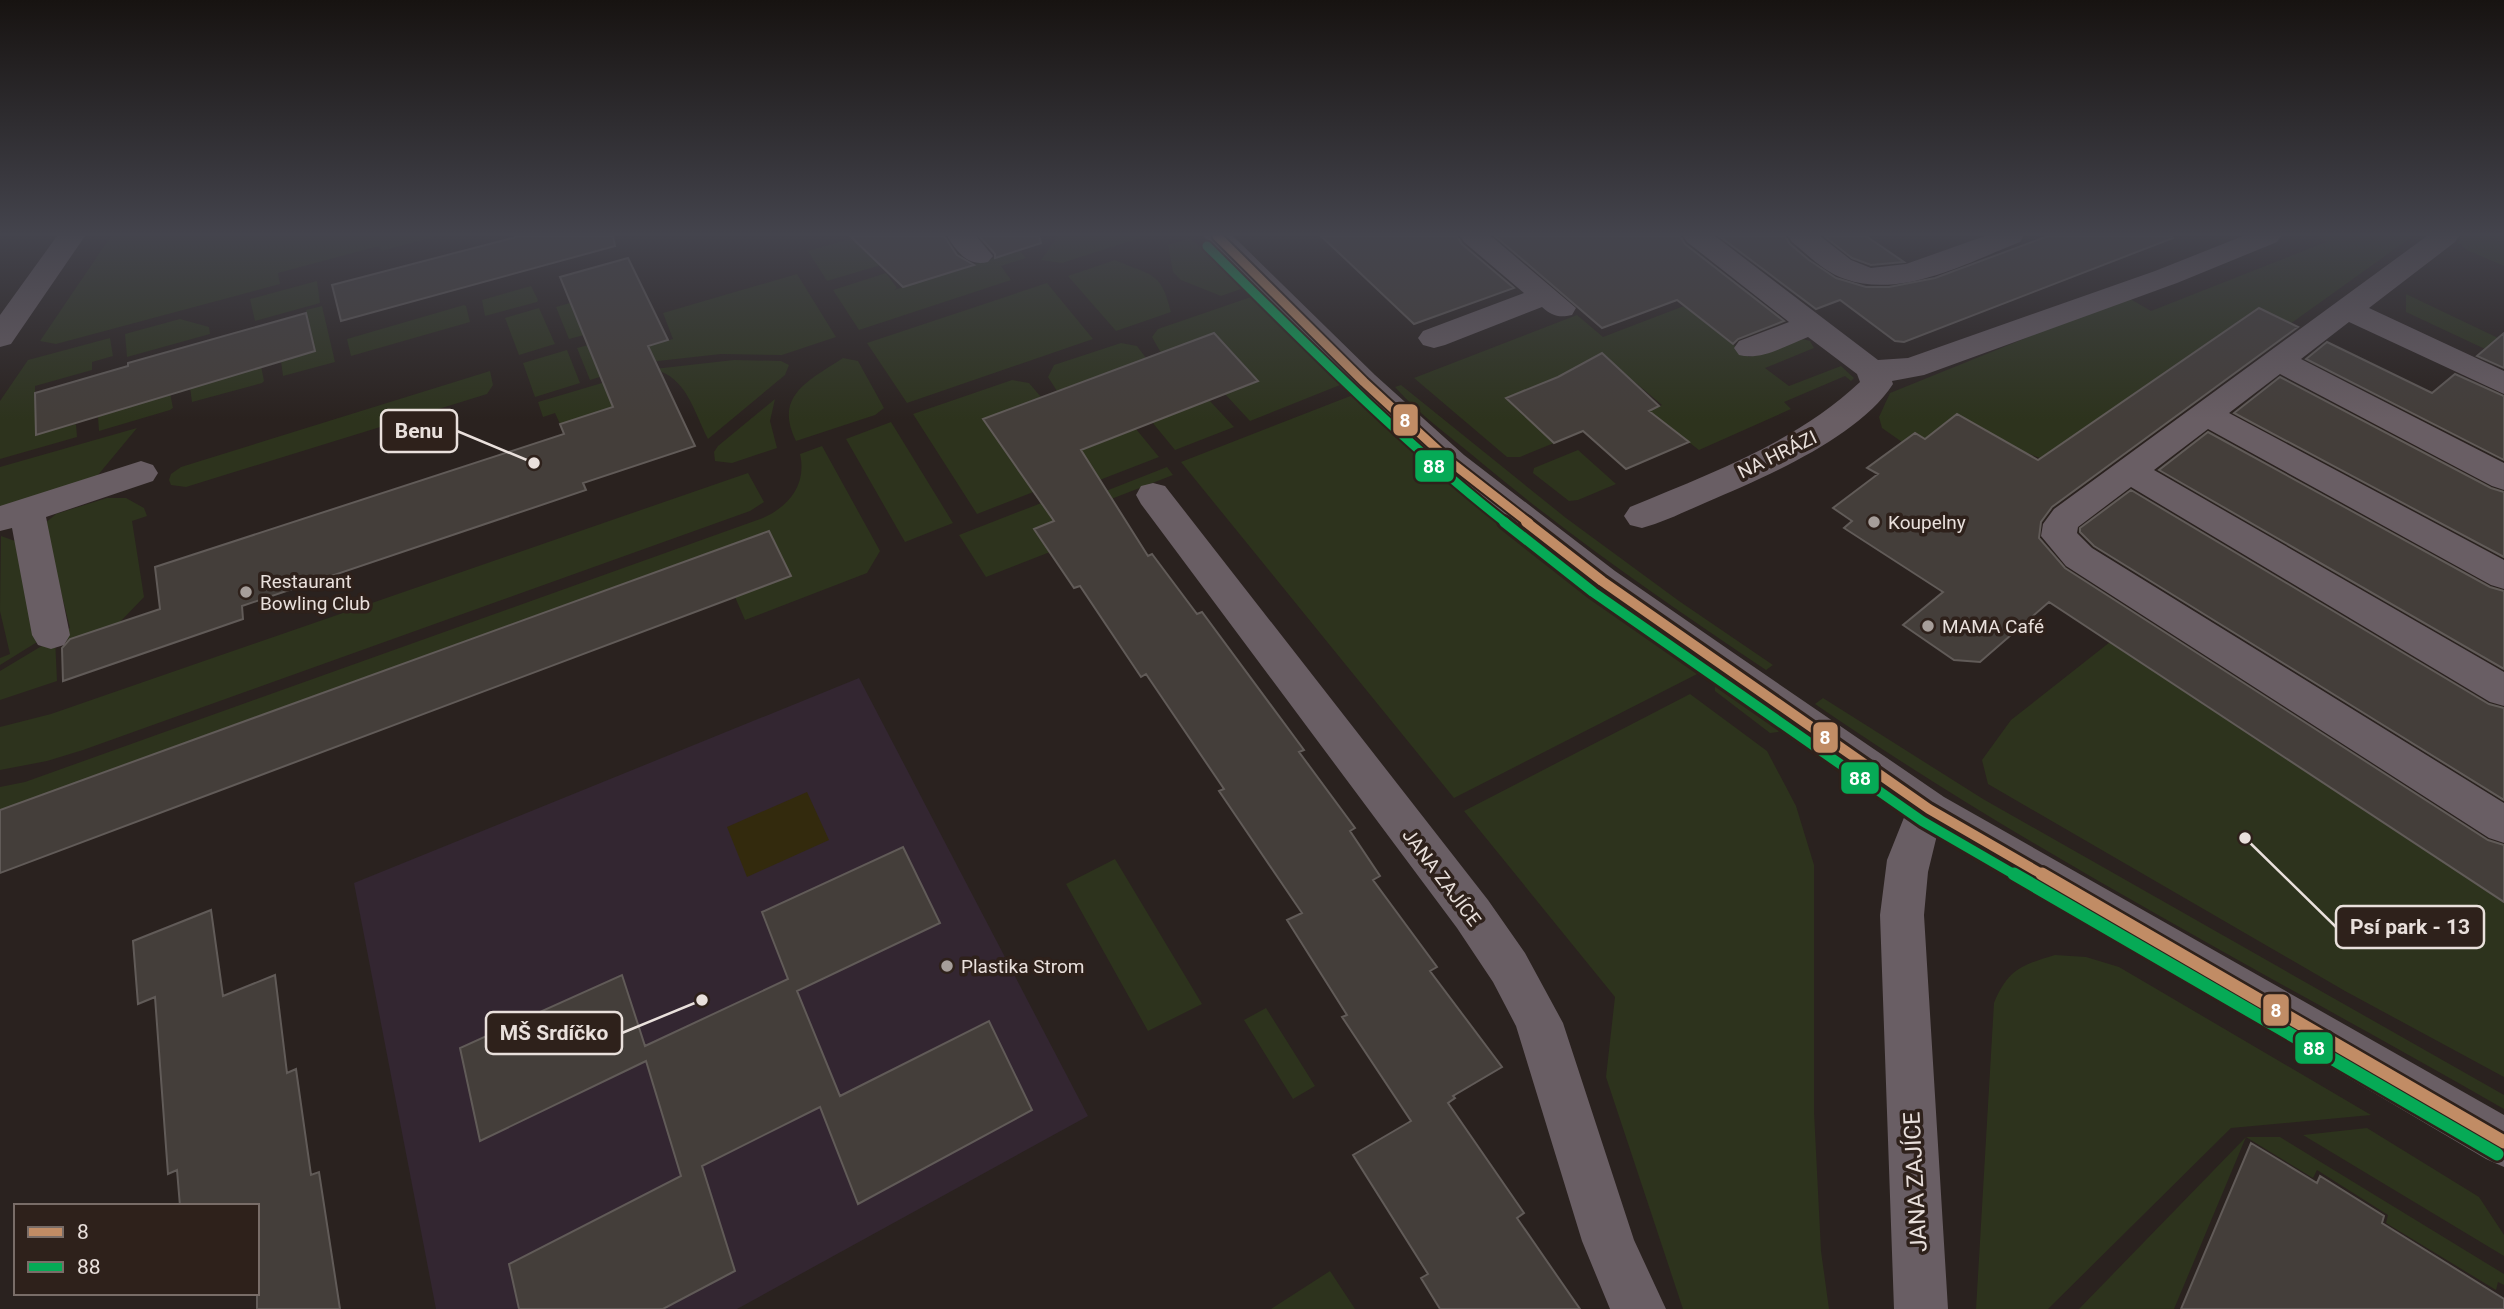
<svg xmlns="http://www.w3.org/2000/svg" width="2504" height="1309" viewBox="0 0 2504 1309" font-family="Roboto,sans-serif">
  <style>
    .education { fill: #332631 }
    .green { fill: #2d331d }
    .sand { fill: #332a0d }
    .building { fill: #443e3a; stroke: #615b58; stroke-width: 2 }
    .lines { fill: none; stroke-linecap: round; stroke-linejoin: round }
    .minor { fill: #695e64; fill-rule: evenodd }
    .bus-1-far2-casing { stroke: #2e211b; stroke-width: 13 }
    .bus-1-far1-casing { stroke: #2e211b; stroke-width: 16 }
    .bus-1-casing { stroke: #2e211b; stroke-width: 18 }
    .bus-2-far2-casing { stroke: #2e211b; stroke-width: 13 }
    .bus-2-far1-casing { stroke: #2e211b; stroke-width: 16 }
    .bus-2-casing { stroke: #2e211b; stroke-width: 18 }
    .bus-1-far2 { stroke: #c18c65; stroke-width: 9 }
    .bus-1-far1 { stroke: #c18c65; stroke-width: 10 }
    .bus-1 { stroke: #c18c65; stroke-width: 13 }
    .bus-2-far2 { stroke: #06aa56; stroke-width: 9 }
    .bus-2-far1 { stroke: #06aa56; stroke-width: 10 }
    .bus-2 { stroke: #06aa56; stroke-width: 13 }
    .poi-dot { fill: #a69e9a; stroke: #2e211b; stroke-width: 2.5 }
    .labels { text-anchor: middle; stroke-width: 7; stroke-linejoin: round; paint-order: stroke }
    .street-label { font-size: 19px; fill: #e9e0dc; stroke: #2e211b }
    .poi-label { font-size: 19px; fill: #e9e0dc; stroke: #2e211b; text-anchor: start }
    .near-street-label { font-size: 23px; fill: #e9e0dc; stroke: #2e211b }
    .leader { fill: none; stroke: #e9e0dc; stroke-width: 2.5 }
    .callout-dot { fill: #e9e0dc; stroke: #2e211b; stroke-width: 2.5 }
    .callout { fill: #2e211b; stroke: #e9e0dc; stroke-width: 2.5 }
    .callout-label { font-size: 21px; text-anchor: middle; font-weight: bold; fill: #e9e0dc }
    .line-badge { stroke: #2e211b; stroke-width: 2.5 }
    .badge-label { font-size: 19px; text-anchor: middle; font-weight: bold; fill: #fff }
  </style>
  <rect width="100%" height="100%" fill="#2a221f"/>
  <!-- education -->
  <path class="education" d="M859 678 1088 1116 737 1309H436L354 883Z"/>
  <!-- green -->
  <path class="green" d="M111 236H436L382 251 379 246 278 273 280 284 56 344 40 341Z
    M861 236 881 265 827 281 808 251Z
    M1058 236H1142L1143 237 1062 263 1041 260Z
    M2316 236H2413L2290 324 2258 308 2042 459 2020 450 1958 415 1925 439 1915 433 1902 442 1882 428 1879 417 1890 393 2127 297 2151 311 2326 242Z
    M2462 236H2504V266L2467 250 2458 242Z
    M1190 238 1223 265 1244 288 1221 296 1181 280 1173 272 1168 245Z
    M1019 250 1026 258 1001 266 1011 280 859 330 833 290 886 273 897 288 894 290Z
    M1115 260C1152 276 1161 271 1171 312L1116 331 1068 276Z
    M797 274 836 337 782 355 721 354 649 362 590 380 577 348 588 345 595 362 673 339 663 313Z
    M317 281 320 303 255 321 250 299Z
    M1047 283 1093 339 907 403 867 343Z
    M531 286 538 300 537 302 485 316 482 300Z
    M2406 294 2498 338 2485 349 2406 312Z
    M1251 297 1340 385 1250 421 1225 394 1214 333 1161 353 1152 337 1158 329Z
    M570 303 584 335 569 339 556 307Z
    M464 305 466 306 470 322 351 356 347 339Z
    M322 306 335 362 283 376 281 361 315 351 306 310Z
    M1684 306 1749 357 1799 338 1810 341 1814 348 1765 368 1789 386 1841 366 1854 378 1851 381 1845 376 1784 402 1791 409 1699 450 1648 411 1662 405 1605 357 1507 398 1554 443 1520 457H1507L1414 378 1577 315 1603 337Z
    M539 308 555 344 519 355 505 318Z
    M180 319 209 327 210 334 127 357 125 334Z
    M110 338 113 356 92 362V370L35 386 36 435 76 424 77 437 0 459V401L28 360Z
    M1121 343 1137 346 1146 358 1057 391 1048 377 1054 365Z
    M567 350 580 383 535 397 523 363Z
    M843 358 858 361 884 408 875 415 796 441C773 395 810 380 843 358Z
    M734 360 781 361 789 365 785 375 708 439C693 410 687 378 654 369Z
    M261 366 264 381 262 383 192 402 190 387Z
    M490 371 493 385 487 394 186 487 171 485 169 480 171 474 181 467Z
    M629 375 660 380 668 389 560 424 555 413 543 417 538 402Z
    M1012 380 1029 383 1041 397 984 419 1072 477 977 514 913 414Z
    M1401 385 1566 518 1679 601 1773 665 1766 670C1669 605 1573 539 1483 464 1454 439 1420 416 1395 387Z
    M170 393 173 408 170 410 99 431 98 417Z
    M1353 395C1462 496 1581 585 1701 672L1454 798 1181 462Z
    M775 399 770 421 777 448 732 463 715 461 714 452 718 446Z
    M1209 400 1234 427 1175 450 1152 422Z
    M891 422 953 523 905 542 846 439Z
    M137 428 93 481 0 509V467Z
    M1136 429 1159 457 1097 481 1077 452Z
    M822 446 880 551 867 573 745 620 735 597 791 575 768 531 0 810V787L25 782 763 518C789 506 807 485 800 454Z
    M1578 450 1616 484 1578 500 1569 501 1533 473 1534 468Z
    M1167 467 1173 475 1034 529 1050 552 986 577 959 535 1080 488 1088 498Z
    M748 473 764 502 750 511 83 750 47 761 0 770V727L51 714Z
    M107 498H126L144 508 147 516 132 521 144 597 119 623 62 642 61 632 70 628 44 524 56 514Z
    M1 536 15 541 42 639 0 665V658L10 654 0 611Z
    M55 638 57 681 0 700V671Z
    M2110 642 2504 902V1077L2345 991 1988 784 1982 760 2011 720Z
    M1715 681 1782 728 1778 732 1770 733 1715 691Z
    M1690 694 1767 751 1796 806 1814 865V1112L1821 1251 1829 1309H1683L1606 1077 1615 997 1464 811Z
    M1823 698 1983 799 2504 1095V1109C2274 977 2034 855 1815 704Z
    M1115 859 1202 1004 1148 1031 1066 884Z
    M2055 955 2086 957 2119 967 2371 1115 2231 1128 2048 1309H1976L1994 1003C2008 969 2022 965 2055 955Z
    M1266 1008 1315 1086 1293 1099 1244 1020Z
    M2367 1128 2479 1197 2504 1235V1256L2303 1135Z
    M2246 1137 2174 1309H2079L2246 1137H2280L2504 1274V1285L2498 1282 2496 1290 2386 1223 2388 1215 2317 1170 2313 1178Z
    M1330 1271 1355 1309H1271Z"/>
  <!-- sand -->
  <path class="sand" d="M807 792 829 840 747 877 727 827Z"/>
  <!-- building -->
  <path class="building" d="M520 236H613L615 246 341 321 332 285Z
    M850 236H944L957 255 974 265 903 287Z
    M979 236H1039L1041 243 995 258V254Z
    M1321 236H1457L1462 244 1514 288 1414 324Z
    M1495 236H1680L1685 244 1784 321 1738 339 1733 344 1677 300 1602 328Z
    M1719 236H1785L1790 244 1809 260 1836 278 1866 287H1889L1935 278 2048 236H2172L2173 238 1904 342 1895 341 1840 300 1816 309Z
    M1824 236H1866L1904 262 1871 265 1852 258Z
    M628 258 668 340 648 346 695 446 583 483 586 490 242 606 243 619 63 681 62 648 70 639 160 609 155 567 564 434 560 424 613 407 560 277Z
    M2259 308 2298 327 2052 507 2041 522 2039 538 2065 568 2488 840 2504 845V902L2049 602 1980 662 1954 660 1903 625 1943 592 1844 528 1852 521 1833 508 1878 474 1867 468 1915 433 1925 439 1957 414 2038 460Z
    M306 313 315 351 36 435 35 393 128 366V363Z
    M1214 333 1258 381 1081 450 1148 556 1152 554 1197 614 1202 612 1304 750 1299 752 1355 828 1350 831 1380 876 1373 880 1437 967 1430 971 1502 1067 1453 1096 1455 1098 1448 1103 1524 1213 1517 1218 1580 1309H1440L1421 1278 1428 1274 1353 1155 1411 1121 1342 1017 1347 1015 1287 920 1302 913 1219 791 1224 789 1146 674 1141 677 1080 586 1074 588 1034 529 1054 521 983 419Z
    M2504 333V368L2477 356Z
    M2327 342 2432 393 2455 374 2504 396V460L2306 359Z
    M1602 353 1659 406 1649 411 1689 442 1626 469 1583 431 1554 443 1506 398 1558 377Z
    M2280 377 2491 488 2504 492V557L2234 413Z
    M2208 432 2490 587 2504 591V669L2159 470Z
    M2131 490 2489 704 2504 708V800L2094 546 2080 532V528Z
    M769 531 791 576 0 873V810Z
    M903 847 940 923 797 991 840 1096 989 1021 1032 1110 858 1204 820 1107 702 1166 735 1271 663 1309H519L509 1264 681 1176 646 1061 480 1141 460 1048 622 975 645 1046 788 979 762 912Z
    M211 910 223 996 275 975 287 1073 296 1069 311 1175 319 1172 340 1309H257V1206H180L177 1170 168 1174 155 997 138 1004 133 941Z
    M2251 1143 2317 1183 2320 1176 2384 1216 2382 1223 2504 1299V1309H2181Z"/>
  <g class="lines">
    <!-- minor -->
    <path class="minor" d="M57 236H85L11 344 0 347V315Z
      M947 236H976L993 256 988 262C968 267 957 252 947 236Z
      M1203 236H1233L1375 375 1464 455 1615 571 1738 656 1944 797 2504 1115V1167L2486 1159 1937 835 1928 872 1924 915 1948 1309H1894L1880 915 1887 860 1905 815 1589 591 1440 471 1353 389Z
      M1460 236H1491L1576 308 1572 315C1559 318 1552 316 1542 307L1445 345 1434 348 1423 345 1418 338 1423 331 1524 293 1464 242Z
      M1683 236H1715L1878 360 1908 358 2155 271 2243 236H2281L2277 242 2177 283 1924 375 1892 381 1893 384C1858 438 1765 477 1707 502 1686 511 1664 522 1642 528L1630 525 1624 516 1630 507C1711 473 1795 443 1860 382L1857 374 1808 337C1787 345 1761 361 1739 355L1734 348 1739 341 1789 322 1687 242Z
      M1788 236H1820L1851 260 1871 268 1906 264 1985 236H2024L2020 242C1967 263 1902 299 1845 279 1824 272 1808 255 1792 242Z
      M2427 236H2459L2455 242 2369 308 2504 371V394L2349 322 2301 359 2504 463V490L2492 486 2280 374 2229 413 2504 560V589L2491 585 2208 429 2154 470 2504 672V706L2490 702 2131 487 2078 527 2077 533 2092 548 2504 803V843L2489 838 2066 566 2041 536 2043 524 2054 509Z
      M141 461 153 465 158 473 153 481 46 517 70 635 64 645 51 649 38 645 32 635 12 528 0 531V506Z
      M1153 483 1165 486 1488 900 1525 953 1563 1023 1634 1240 1666 1309H1610L1582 1241 1516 1026 1493 982 1457 928 1141 504 1136 495 1141 486Z"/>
    <defs>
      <path id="bus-1-far2" d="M1217 236 1364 382 1452 463 1529 523"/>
      <path id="bus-1-far1" d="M1526 522 1602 581 1929 809 2045 876"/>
      <path id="bus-1" d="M2042 874 2504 1142"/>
      <path id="bus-2-far2" d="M1207 246C1304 342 1399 439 1506 523"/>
      <path id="bus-2-far1" d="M1504 522 1593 592 1922 821 2017 876"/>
      <path id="bus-2" d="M2014 874 2497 1154"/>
    </defs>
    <!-- bus-1-far2 casing -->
    <use href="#bus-1-far2" class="bus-1-far2-casing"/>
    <!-- bus-1-far1 casing -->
    <use href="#bus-1-far1" class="bus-1-far1-casing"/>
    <!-- bus-1 casing -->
    <use href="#bus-1" class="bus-1-casing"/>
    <!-- bus-2-far2 casing -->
    <use href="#bus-2-far2" class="bus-2-far2-casing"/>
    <!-- bus-2-far1 casing -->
    <use href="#bus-2-far1" class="bus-2-far1-casing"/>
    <!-- bus-2 casing -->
    <use href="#bus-2" class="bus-2-casing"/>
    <!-- bus-1-far2 -->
    <use href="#bus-1-far2" class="bus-1-far2"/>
    <!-- bus-1-far1 -->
    <use href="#bus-1-far1" class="bus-1-far1"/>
    <!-- bus-1 -->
    <use href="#bus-1" class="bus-1"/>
    <!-- bus-2-far2 -->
    <use href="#bus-2-far2" class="bus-2-far2"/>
    <!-- bus-2-far1 -->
    <use href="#bus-2-far1" class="bus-2-far1"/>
    <!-- bus-2 -->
    <use href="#bus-2" class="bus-2"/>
  </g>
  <!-- sky -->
  <linearGradient id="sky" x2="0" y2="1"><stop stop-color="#171311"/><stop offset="0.56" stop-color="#44444d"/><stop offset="1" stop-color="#44444d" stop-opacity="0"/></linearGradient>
  <rect width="2504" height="419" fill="url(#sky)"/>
  <!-- markers -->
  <g class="poi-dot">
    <circle cx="1874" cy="522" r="7"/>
    <circle cx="246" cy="592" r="7"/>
    <circle cx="1928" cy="626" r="7"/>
    <circle cx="947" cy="966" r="7"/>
  </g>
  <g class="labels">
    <!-- street labels -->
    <g class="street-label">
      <text transform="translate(1777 454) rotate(-26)" y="7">NA HRÁZI</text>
      <text transform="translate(1442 877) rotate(53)" y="7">JANA ZAJÍCE</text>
    </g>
    <!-- poi labels -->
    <g class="poi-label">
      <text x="1888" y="529">Koupelny</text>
      <text x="260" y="588">Restaurant<tspan x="260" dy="22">Bowling Club</tspan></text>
      <text x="1942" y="633">MAMA Café</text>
      <text x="961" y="973">Plastika Strom</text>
    </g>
    <!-- near-street labels -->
    <g class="near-street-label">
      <text transform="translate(1915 1182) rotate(-93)" y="8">JANA ZAJÍCE</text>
    </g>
  </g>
  <!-- callouts -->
  <path class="leader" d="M534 463L457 431M2245 838L2336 927M702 1000L622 1033"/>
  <g class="callout-dot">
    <circle cx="534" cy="463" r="7"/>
    <circle cx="2245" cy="838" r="7"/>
    <circle cx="702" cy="1000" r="7"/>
  </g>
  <g class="callout">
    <rect x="381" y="410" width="76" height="42" rx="7"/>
    <rect x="2336" y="906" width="148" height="42" rx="7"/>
    <rect x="486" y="1012" width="136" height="42" rx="7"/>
  </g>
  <g class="callout-label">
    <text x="419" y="438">Benu</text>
    <text x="2410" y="934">Psí park - 13</text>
    <text x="554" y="1040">MŠ Srdíčko</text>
  </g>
  <g class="line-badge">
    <rect x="1392" y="403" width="27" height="34" rx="7" fill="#c18c65"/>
    <rect x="1414" y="449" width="41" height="34" rx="7" fill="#06aa56"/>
    <rect x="1812" y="721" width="27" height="33" rx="7" fill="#c18c65"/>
    <rect x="1840" y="761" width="40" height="34" rx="7" fill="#06aa56"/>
    <rect x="2262" y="993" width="28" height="34" rx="7" fill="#c18c65"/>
    <rect x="2294" y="1031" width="40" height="34" rx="7" fill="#06aa56"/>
  </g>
  <g class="badge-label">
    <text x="1405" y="427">8</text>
    <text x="1434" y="473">88</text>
    <text x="1825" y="744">8</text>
    <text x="1860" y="785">88</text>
    <text x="2276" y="1017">8</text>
    <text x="2314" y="1055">88</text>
  </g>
  <!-- legend -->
  <rect x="14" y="1204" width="245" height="91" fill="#2e211b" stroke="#796d68" stroke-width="2"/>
  <rect x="28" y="1227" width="35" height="10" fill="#c18c65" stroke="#796d68" stroke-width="2"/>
  <text x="77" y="1239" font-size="21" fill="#e9e0dc">8</text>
  <rect x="28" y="1262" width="35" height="10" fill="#06aa56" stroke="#796d68" stroke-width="2"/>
  <text x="77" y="1274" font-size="21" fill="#e9e0dc">88</text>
</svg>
